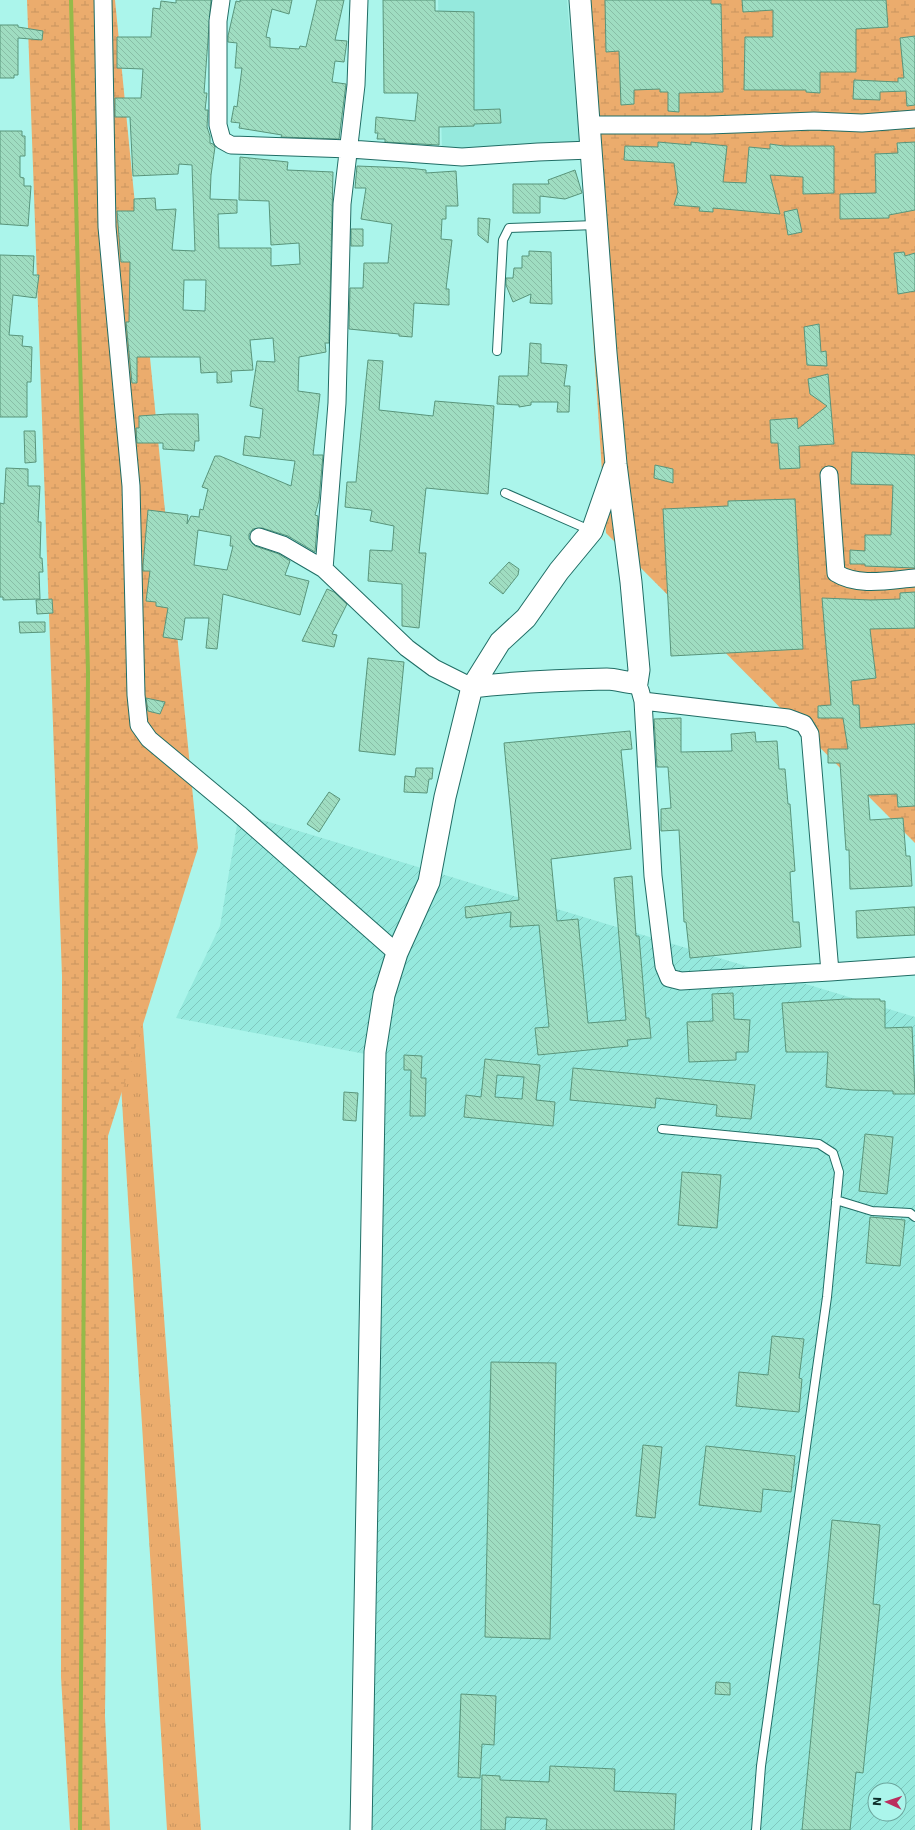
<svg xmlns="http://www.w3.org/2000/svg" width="915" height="1830" viewBox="0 0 915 1830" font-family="'DejaVu Sans',sans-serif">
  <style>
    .built { fill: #95e9dd }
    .industrial { fill: url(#industrial-furrows); fill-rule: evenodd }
    .grass { fill: url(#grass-tufts) }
    .wetland { fill: url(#wetland-marsh) }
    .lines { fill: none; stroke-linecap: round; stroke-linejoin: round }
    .stream { stroke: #95ba49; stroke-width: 4 }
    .building { fill: url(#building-back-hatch); stroke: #59957b; fill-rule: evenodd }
    .service-casing { stroke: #206d65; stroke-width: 10 }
    .minor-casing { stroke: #206d65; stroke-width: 19 }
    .tertiary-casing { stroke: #206d65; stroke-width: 23 }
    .service { stroke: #fff; stroke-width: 8 }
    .minor { stroke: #fff; stroke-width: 17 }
    .tertiary { stroke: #fff; stroke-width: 21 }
  </style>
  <defs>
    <pattern id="industrial-furrows" width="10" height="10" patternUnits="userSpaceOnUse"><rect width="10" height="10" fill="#95e9dd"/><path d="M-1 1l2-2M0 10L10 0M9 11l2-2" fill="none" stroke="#7fc8be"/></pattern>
    <pattern id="grass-tufts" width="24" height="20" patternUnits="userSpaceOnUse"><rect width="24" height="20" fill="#ebac6d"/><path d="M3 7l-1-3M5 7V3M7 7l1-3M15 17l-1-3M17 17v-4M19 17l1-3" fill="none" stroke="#c8945e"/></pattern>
    <pattern id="wetland-marsh" width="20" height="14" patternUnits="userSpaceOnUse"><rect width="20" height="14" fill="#ebac6d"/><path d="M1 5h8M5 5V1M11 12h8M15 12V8" fill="none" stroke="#c8945e"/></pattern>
    <pattern id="building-back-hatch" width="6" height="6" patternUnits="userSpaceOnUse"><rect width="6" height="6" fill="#9fddc1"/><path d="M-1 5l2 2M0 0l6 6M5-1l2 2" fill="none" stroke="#88bea6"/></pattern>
  </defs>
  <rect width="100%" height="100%" fill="#abf5eb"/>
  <!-- built -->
  <path class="built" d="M438 0H567L580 146 442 151Z"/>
  <!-- industrial -->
  <path class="industrial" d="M239 813 915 1017V1830H370L381 1057 176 1018 220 926ZM875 1790H899V1814H875Z"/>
  <!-- grass -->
  <path class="grass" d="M54 0H69L201 1830H167Z"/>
  <!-- wetland -->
  <path class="wetland" d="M27 0H115L198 848 108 1136 109 1380 105 1716 110 1830H70L61 1677 62 976Z
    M571 0H915V843L606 533Z"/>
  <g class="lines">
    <!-- stream -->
    <path class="stream" d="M71 0 88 673 80 1830"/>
  </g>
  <!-- building -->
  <path class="building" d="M176 0H211L204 93H207L205 110H208L207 127 210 136V143L213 144 215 147 211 175 210 199 237 200V213L218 214 219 248H271V266L300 264 299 243 271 245 269 201 239 200 240 157 288 162 287 170 333 172 329 343H325L326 352 299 357 298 391 320 394 313 455H323L319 500 315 515 318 516 315 552 288 536 262 528 253 529 249 534V539L255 546 279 554 290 561 285 575 309 581 300 615 223 594 217 649 206 648 209 618H185L182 640 163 637 168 608 156 606V602L146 601 150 571H143V565L148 510 188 515 187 524 191 516 199 517 200 509 203 510 208 489 202 487 215 456H220L291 486 295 461 243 455 245 436 260 438 263 409 250 406 257 361 275 362 273 338 250 340 253 370 231 371 232 382 217 383V372L201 373 200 357H137V383H132L126 322H129L130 262H121L117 211H134V199L155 198 156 210 176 209 172 250 195 251 192 165 179 164 178 174 133 176 130 117H115V98H141L143 69 117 68V37H151L153 8 160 9 161 1 176 3ZM184 280H206L205 311 183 310ZM198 530 231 536 230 546H233L227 570 194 565Z
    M240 0H292L289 14 272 9 266 37 270 38V47L299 49 300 46 306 47 317 0H344L335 40 347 41 344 62 335 61 332 82 346 84 339 139 281 137 282 135 239 128 240 123 231 122 234 106 237 107 242 68H235L237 43 228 42V36L236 1 240 2Z
    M383 0H435V11L474 12V110L500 109 501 123 474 124V126L439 127V145L385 142V139H377L378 133H375L376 117 415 121 418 93H384Z
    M605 0H711V4H721L723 92 679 93V112L668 111V92H660V89L634 90V104L621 105 619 51 606 52Z
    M742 0H886L888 27 856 29V72H820V93L806 92V90H744L745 37H773V10L743 12Z
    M0 25H18V27L43 31 42 40 18 38V75H14V78H0Z
    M915 36V105L907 106 906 91 880 92V100L853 99 854 80 898 82V78H904L900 38Z
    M0 131H22V136H25V156H20V177L24 178V186H31L28 226 0 224Z
    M658 142 691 145V142L727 146 723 182 746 183 749 147 770 149V144L784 146H834V193L803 194V177L770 175 780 214 713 208V212L699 211 700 207 674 205 678 192 674 163 624 160 625 146 658 147Z
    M915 142V210L889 215V218L840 219V194L876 193 875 154 898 153 897 143Z
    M357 166 408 168 426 170V173L456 171 458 206H446V219H442L441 239 452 240 446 289H449V305L414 303 412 337 399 336V334L349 329 350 288H363L364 263H388L392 224 361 219 366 188H355Z
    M575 170 582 193 565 199 540 196V213H513V184H549L548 180Z
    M797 209 802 232 788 235 784 212Z
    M478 218 490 219 488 243 478 235Z
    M351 229H363V246H351Z
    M529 251 551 252 552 304 530 303 531 294 513 302 506 285V278H513L514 268H522V256H529Z
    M904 252 905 256 915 253V291L898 294 894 253Z
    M0 255 34 256 33 275H39L36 298 13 295 9 335 23 336 22 346 32 347 31 382H27V417H0Z
    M819 324 821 352 826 351 827 366 807 365 804 327Z
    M530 343 541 344V363L567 365 564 386H570L569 412H557L558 402H531V405L519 407V405L497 404 499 376H528Z
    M368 360 383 361 379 410 433 416 435 401 494 406 488 494 426 488 419 553H426L419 628 402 626V584L368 581 370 550 392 551 394 526 370 521 372 511 370 510 345 507 347 482H356Z
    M828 374 834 444 799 446 800 468 780 469 778 443H771L770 420 797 418 798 429 827 406 810 394 808 379Z
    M168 414H198L199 441H195L194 451 163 449V443H137L136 428H139V416Z
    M24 431H35L36 462 25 463Z
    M852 452 915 455V568L865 566V564H850V550L865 551V535H891L893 485 851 484Z
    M655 465 673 469V483L654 478Z
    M6 468 28 469V486H40L38 522H41L40 558H42L43 572H39L40 599 3 600V597H0V503L4 504Z
    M795 499 803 649 671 656 663 509 728 506V501Z
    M509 562 519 569 518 575 503 594 489 583Z
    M327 589 334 592 347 604 332 634 337 635 334 647 302 641Z
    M915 592V628L870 629 876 678 851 681 853 705H859L860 728 915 724V806L898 807 897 794 868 795 870 820 903 818 906 856H910L912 886 850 889 849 850H846L840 763H828V749H848L843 718H818V706L831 705 822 598 871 600 900 599V593Z
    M52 599 53 613 37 614 36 600Z
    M19 622H45V632L20 633Z
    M368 658 404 662 395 755 359 751Z
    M146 698 165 702 160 714 148 711Z
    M681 718V752L732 751 731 734 755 732 756 742 777 741 779 769H785L788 804H790L795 871 790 872 793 922H799L801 947 690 958 686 922H684L679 830 661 831V809L671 808 668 767H657L654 719Z
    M630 731 632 749 621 750 631 849 551 859 557 921 578 919 588 1023 626 1020 614 878 632 876 636 936H639L646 1018H649L651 1038 627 1040 628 1046 538 1055 535 1028 549 1027 539 925 510 927 511 912 466 918 465 907 519 900 504 743Z
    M416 768H433L432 779H429L427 793 404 792 405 776 415 777Z
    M329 792 340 799 319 832 307 824Z
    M913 907H915V935L857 938 856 911Z
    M733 993 734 1019 750 1020 748 1052H736V1060L689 1062 687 1022 713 1021 712 994Z
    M846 999H880V1001H885V1028L912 1027 915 1094H893V1091L853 1090 826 1087 828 1052H786L782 1003Z
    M404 1055 422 1056 421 1078H426L425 1116H410L411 1070H404Z
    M485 1059 540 1065 536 1100 555 1102 553 1126 464 1117 466 1095 481 1097ZM497 1075 524 1077 522 1099 495 1097Z
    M573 1068 755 1085 751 1119 716 1116 717 1105 656 1098 655 1108 570 1100Z
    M344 1092 358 1093 356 1121 343 1120Z
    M865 1134 893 1137 887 1194 859 1191Z
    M682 1172 721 1175 717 1228 678 1225Z
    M870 1217 905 1220 900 1266 866 1263Z
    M772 1336 804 1339 799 1378 802 1379 799 1412 736 1406 739 1372 768 1375Z
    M491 1362 556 1363 550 1639 485 1637Z
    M643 1445 662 1447 655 1518 636 1516Z
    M706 1446 795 1456 791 1492 763 1489 761 1512 699 1505Z
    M832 1520 880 1525 873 1604 880 1605 863 1773 856 1772 850 1830H802Z
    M716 1682 730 1683V1695L715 1694Z
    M461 1694 496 1696 494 1745 482 1744 480 1778 458 1777Z
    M550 1766 615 1769 614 1791 676 1794 674 1830H546L547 1819 506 1817 505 1830H481L482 1775 500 1776V1780L549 1782Z"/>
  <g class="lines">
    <defs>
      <path id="service" d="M497 351 503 240 509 228 596 225
        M505 493 592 531
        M662 1129 819 1144 833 1153 839 1172 827 1297 761 1766 756 1830
        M836 1200 872 1211 910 1213 915 1217"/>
      <path id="minor" d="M103 0 107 227 131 486 136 695 139 725 149 739 239 814 397 953
        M221 0 218 21V125L222 140 231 145 350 149 462 157 538 152 591 150
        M588 125H709L814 121 862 123 915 119
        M829 475 836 573C858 587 890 580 915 578
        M259 537 283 545 324 569 407 648 434 668 472 687
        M324 569 337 403 342 204 356 85 359 0
        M640 690 643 701 653 876 664 966 669 978 681 981 830 972
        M643 701 788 718 804 724 810 734 830 972 915 966"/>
      <path id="tertiary" d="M472 687 500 642 526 618 559 571 592 531 614 468
        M361 1830 375 1052 384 995 397 953 429 882 445 797 472 687C517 682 562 680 607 679 617 679 626 683 637 683L639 670 631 582 616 464 606 353 580 0"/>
    </defs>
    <!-- service casing -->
    <use href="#service" class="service-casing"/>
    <!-- minor casing -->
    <use href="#minor" class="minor-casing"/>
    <!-- tertiary casing -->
    <use href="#tertiary" class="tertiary-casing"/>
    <!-- service -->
    <use href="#service" class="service"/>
    <!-- minor -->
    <use href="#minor" class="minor"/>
    <!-- tertiary -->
    <use href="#tertiary" class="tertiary"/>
  </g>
  <!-- north arrow -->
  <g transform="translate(887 1802) rotate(273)"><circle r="19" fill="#abf5eb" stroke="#6ca59d"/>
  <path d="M0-3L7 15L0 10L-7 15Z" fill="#bb2d5e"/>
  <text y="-6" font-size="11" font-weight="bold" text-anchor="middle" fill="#0d2c28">N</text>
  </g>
</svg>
